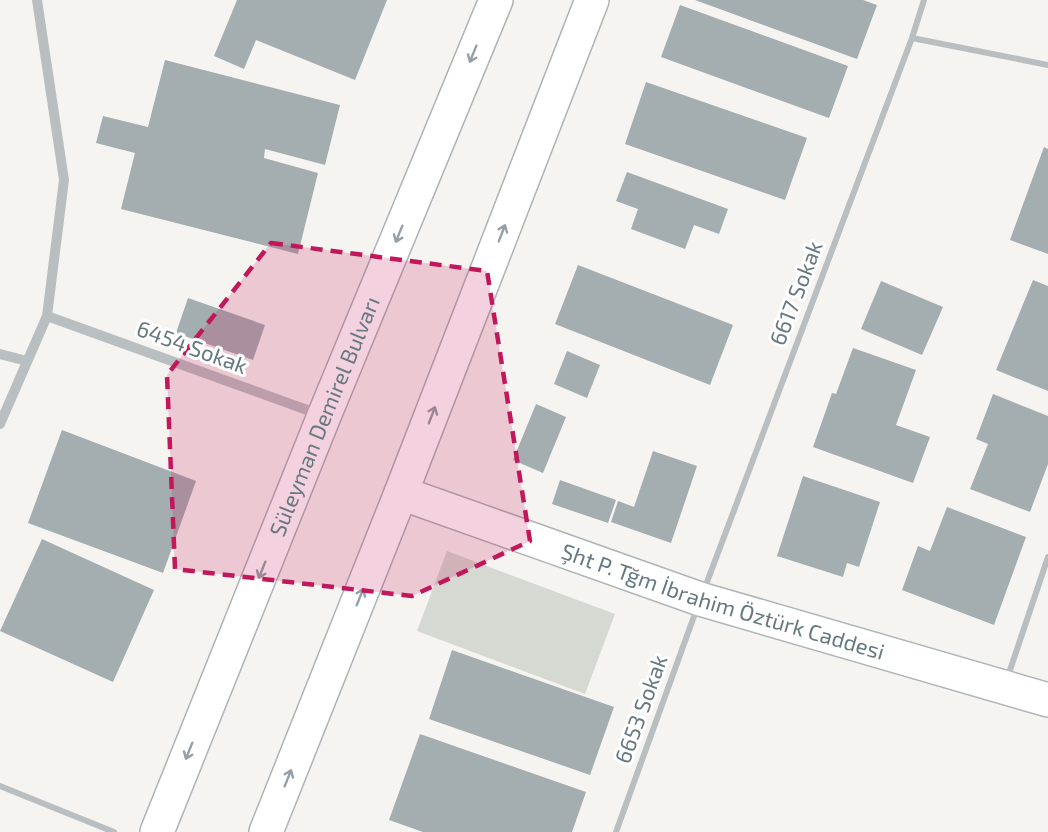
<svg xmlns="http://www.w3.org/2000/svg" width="1048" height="832" viewBox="0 0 1048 832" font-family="'Exo 2',sans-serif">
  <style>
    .green { fill: #d5d9d1 }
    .building { fill: #a4adb0 }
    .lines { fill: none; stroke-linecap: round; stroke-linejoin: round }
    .secondary-casing { stroke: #aeb5b8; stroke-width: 36 }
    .primary-casing { stroke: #adb3b6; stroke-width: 36 }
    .minor { stroke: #b9bfc1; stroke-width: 6 }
    .tertiary { stroke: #b9bfc1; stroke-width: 10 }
    .secondary { stroke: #fff; stroke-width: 33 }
    .primary { stroke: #fff; stroke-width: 33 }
    .oneway { stroke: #94a0a6 }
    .marked { fill: #c2185b; fill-opacity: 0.2; stroke: #c2185b; stroke-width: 4.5; stroke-dasharray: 12 8; stroke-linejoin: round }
    .labels { text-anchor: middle; stroke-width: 6; stroke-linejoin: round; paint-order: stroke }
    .street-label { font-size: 22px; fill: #667880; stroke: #fff }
  </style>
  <rect width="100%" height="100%" fill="#f5f4f1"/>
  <!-- green -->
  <path class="green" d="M447 551 615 614 585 694 417 631Z"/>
  <!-- building -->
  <path class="building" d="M237 0H387L355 80 256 40 244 69 214 56Z
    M695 0H863L877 5 857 59Z
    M680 5 848 66 829 118 661 57Z
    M165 60 340 105 325 165 265 149 264 158 318 173 298 254 121 209 135 153 96 143 103 116 148 127Z
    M646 82 807 138 785 200 625 144Z
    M1044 147 1048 149V254L1010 240Z
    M627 172 728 209 719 234 694 225 685 249 631 229 638 209 616 201Z
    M578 265 733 325 710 385 555 324Z
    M1033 280 1048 286V391L996 370Z
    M881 281 943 307 922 355 861 329Z
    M188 298 265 325 253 360 176 333Z
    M853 348 916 370 896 425 930 437 913 483 813 447 832 393 836 394Z
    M567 351 600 365 587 398 554 384Z
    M993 394 1048 416V464L1030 512 970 489 988 444 976 439Z
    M536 404 566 417 543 473 513 460Z
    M62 430 196 481 163 573 28 523Z
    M653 451 697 466 671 543 611 522 618 501 634 507Z
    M803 476 880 502 859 567 847 563 843 577 777 556Z
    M560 480 616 500 608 523 552 504Z
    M947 507 1026 537 994 625 902 590 918 546 930 551Z
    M42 539 154 590 113 682 0 631Z
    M452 650 614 707 590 775 429 719Z
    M420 734 586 792 572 832H423L389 820Z"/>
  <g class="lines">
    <defs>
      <g id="secondary">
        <path id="s1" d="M401 493 700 599 1048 700"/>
      </g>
      <g id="primary">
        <path id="s2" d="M157 832 324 416 496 0"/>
        <path d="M266 832 401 493 592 0"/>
      </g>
    </defs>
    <!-- secondary casing -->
    <use href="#secondary" class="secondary-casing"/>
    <!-- primary casing -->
    <use href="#primary" class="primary-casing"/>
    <!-- minor -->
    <path class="minor" d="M912 38 1048 65
      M704 590 912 38 924 0
      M1007 679 1048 557
      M0 786 114 832
      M616 832 697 608"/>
    <!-- tertiary -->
    <path class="tertiary" d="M47 316 321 415
      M0 354 27 361
      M0 424 47 316 64 180 37 0"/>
    <!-- secondary -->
    <use href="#secondary" class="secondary"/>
    <!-- primary -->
    <use href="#primary" class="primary"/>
  </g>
  <!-- one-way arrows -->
  <defs><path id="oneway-shaft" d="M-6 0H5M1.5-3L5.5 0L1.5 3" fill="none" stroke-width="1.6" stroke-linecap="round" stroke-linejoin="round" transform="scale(1.5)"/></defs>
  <g class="oneway">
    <use href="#oneway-shaft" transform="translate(473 54) rotate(112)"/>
    <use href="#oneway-shaft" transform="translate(502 233) rotate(-69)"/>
    <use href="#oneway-shaft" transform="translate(399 234) rotate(112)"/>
    <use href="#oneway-shaft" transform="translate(432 415) rotate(-69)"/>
    <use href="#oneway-shaft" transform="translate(262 570) rotate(112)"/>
    <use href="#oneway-shaft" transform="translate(360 597) rotate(-68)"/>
    <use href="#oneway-shaft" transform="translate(189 751) rotate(112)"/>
    <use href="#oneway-shaft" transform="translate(288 778) rotate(-68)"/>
  </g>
  <!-- marked area -->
  <path class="marked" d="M271 243 487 271 530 541 412 596 175 569 167 375Z"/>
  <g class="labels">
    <!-- street labels -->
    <g class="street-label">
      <text transform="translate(796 293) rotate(-69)" y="8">6617 Sokak</text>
      <text transform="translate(192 347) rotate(20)" y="8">6454 Sokak</text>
      <text dy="8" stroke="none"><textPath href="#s2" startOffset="448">Süleyman Demirel Bulvarı</textPath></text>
      <text dy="8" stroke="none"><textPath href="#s1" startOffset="340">Şht P. Tğm İbrahim Öztürk Caddesi</textPath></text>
      <text transform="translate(641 709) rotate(-70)" y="8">6653 Sokak</text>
    </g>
  </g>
</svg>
